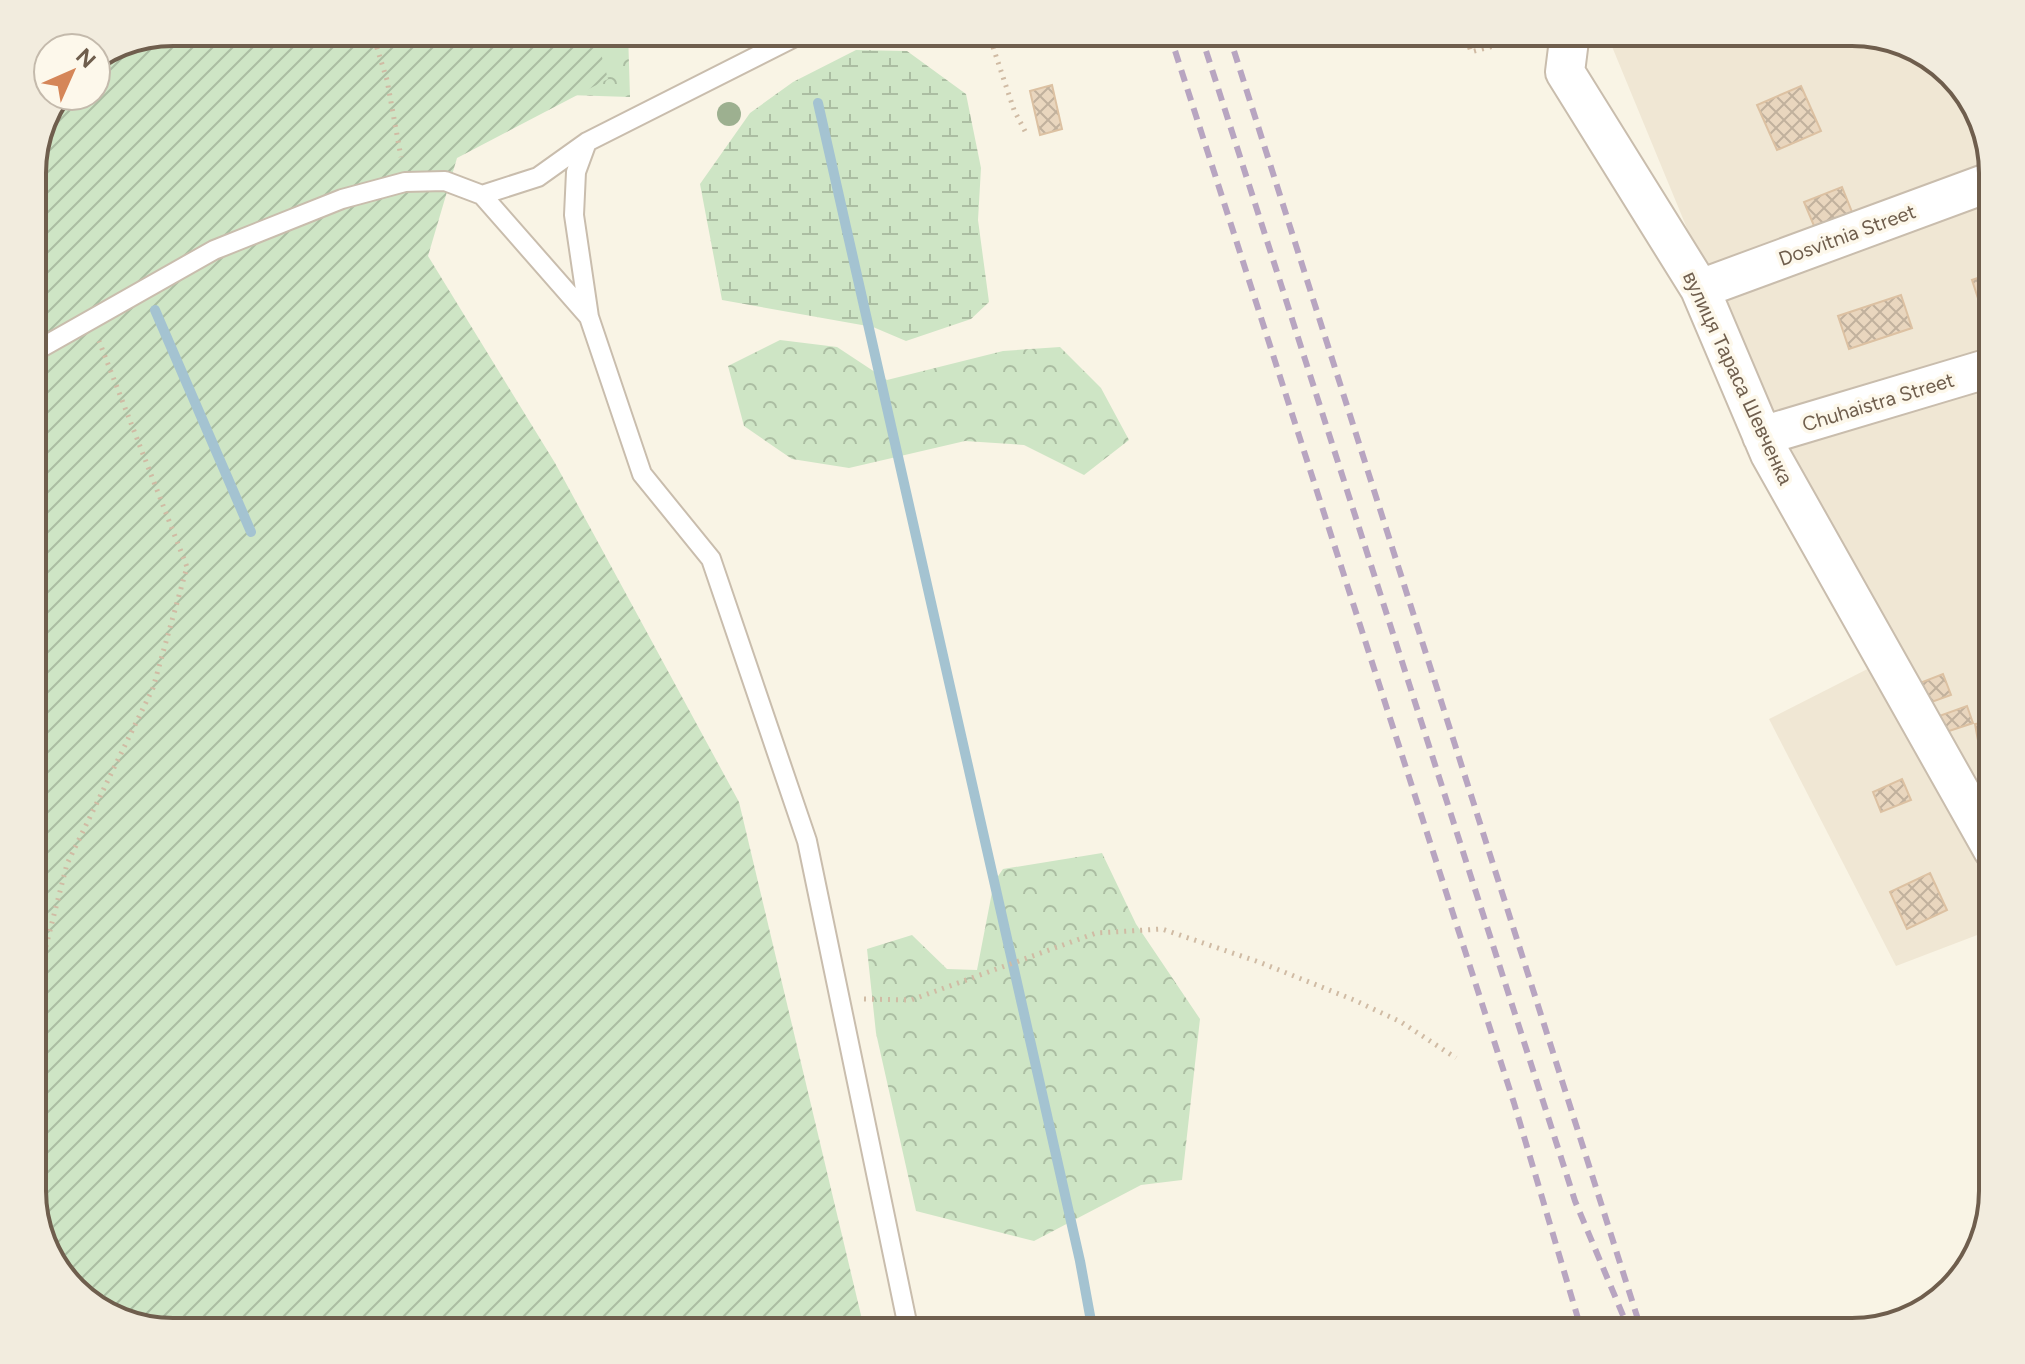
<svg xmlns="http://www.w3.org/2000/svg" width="2025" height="1364" viewBox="0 0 2025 1364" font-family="Figtree,sans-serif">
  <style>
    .residential { fill: #f0e7d4 }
    .forest { fill: url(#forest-crowns) }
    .wetland { fill: url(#wetland-marsh) }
    .garden { fill: url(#garden-furrows) }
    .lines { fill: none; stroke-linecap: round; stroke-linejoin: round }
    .stream { stroke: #a4c3d1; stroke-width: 10 }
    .building { fill: url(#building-cross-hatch); stroke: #dcc1a2; stroke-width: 2 }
    .lane-casing { stroke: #c9bdad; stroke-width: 22 }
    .street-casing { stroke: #c9bdad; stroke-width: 42 }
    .path { stroke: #d0bba4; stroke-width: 5; stroke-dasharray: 2 6; stroke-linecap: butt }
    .lane { stroke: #fff; stroke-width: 18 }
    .street { stroke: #fff; stroke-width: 38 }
    .rail { stroke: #b8a5c1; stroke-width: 6; stroke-dasharray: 12 8; stroke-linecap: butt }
    .tree { fill: #9db090 }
    .labels { text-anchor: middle; stroke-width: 7; stroke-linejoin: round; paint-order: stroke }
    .street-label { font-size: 20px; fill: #6f5e4d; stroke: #fdf8eb }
    .rim { fill: none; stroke: #6f5e4d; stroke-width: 4 }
  </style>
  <defs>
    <pattern id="forest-crowns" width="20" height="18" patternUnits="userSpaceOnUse" patternTransform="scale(2)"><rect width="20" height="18" fill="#cee5c5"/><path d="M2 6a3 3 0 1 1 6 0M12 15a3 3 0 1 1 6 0" fill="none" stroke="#abbda2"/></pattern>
    <pattern id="wetland-marsh" width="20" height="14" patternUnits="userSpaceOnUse" patternTransform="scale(2)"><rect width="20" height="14" fill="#cee5c5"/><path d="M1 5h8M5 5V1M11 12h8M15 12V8" fill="none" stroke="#abbda2"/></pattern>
    <pattern id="garden-furrows" width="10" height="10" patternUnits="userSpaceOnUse" patternTransform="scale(2)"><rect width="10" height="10" fill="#cee5c5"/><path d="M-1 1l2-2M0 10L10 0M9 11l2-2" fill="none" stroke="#abbda2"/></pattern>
    <pattern id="building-cross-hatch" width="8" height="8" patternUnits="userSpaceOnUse" patternTransform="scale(2)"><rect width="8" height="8" fill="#e9d6be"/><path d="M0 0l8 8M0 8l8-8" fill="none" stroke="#c1b19d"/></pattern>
  </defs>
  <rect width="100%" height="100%" fill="#f9f4e5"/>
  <!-- residential -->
  <path class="residential" d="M1606 32H1852L1931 56 1978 110 1993 173V929L1896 966 1769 719 1895 655 1764 415Z"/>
  <!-- forest -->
  <path class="forest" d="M386 32H628L630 97 568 95Z
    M780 340 837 347 887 380 1003 351 1060 347 1101 388 1129 440 1084 475 1024 445 965 441 849 468 792 459 744 426 728 366Z
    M1102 853 1136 924 1200 1019 1182 1180 1141 1185 1034 1241 916 1211 876 1033 867 949 912 935 947 969 977 970 994 882 1003 869Z"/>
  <!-- wetland -->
  <path class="wetland" d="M658 32H736L714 40 669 48Z
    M856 50 907 51 966 94 981 168 978 220 989 302 971 319 906 341 873 327 722 300 700 184 750 113 793 82Z"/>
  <!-- garden -->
  <path class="garden" d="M173 32H595L608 79 457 158 428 256 555 463 739 802 865 1332H173L94 1308 51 1261 32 1200V164L63 96H96V58L120 43Z"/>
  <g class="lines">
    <!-- stream -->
    <path class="stream" d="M818 103 1080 1261 1093 1332
      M155 310 251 532"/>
  </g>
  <!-- building -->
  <path class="building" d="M1052 85 1062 129 1040 135 1030 91Z
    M1801 86 1821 131 1777 150 1757 105Z
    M1842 187 1854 217 1817 233 1804 202Z
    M1993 273V328L1988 329 1972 280Z
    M1901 295 1912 328 1849 349 1838 316Z
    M1943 674 1951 695 1915 708 1907 688Z
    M1967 706 1973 723 1934 736 1928 720Z
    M1993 721V755L1981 757 1975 724Z
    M1902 779 1911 800 1881 812 1873 792Z
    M1930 873 1947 910 1907 929 1890 892Z"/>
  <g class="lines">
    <defs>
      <path id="lane" d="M587 142 576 172 574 215 589 317
        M482 195 538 177 587 142 805 32
        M32 353 214 250 342 199 405 182 445 181 482 195 589 317 642 474 711 559 807 841 909 1332"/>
      <path id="street" d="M1570 32 1565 72 1700 289 1770 454 1993 850
        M1700 289 1993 181
        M1762 436 1993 367"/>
    </defs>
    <!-- lane casing -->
    <use href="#lane" class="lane-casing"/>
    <!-- street casing -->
    <use href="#street" class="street-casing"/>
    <!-- path -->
    <path class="path" d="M372 32 387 80 401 157
      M988 32 1014 110 1027 135
      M1465 32 1471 52 1535 35
      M864 999 911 1000 1096 933 1162 929 1259 962 1354 1000 1401 1022 1456 1058
      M32 1001 67 864 153 688 187 567 99 341"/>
    <!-- lane -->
    <use href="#lane" class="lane"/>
    <!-- street -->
    <use href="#street" class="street"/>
    <!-- rail -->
    <path class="rail" d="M1169 32 1514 1103 1582 1332
      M1200 32 1575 1201 1630 1332
      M1228 32 1642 1332"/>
  </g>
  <!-- trees -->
  <circle class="tree" cx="729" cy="114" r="12"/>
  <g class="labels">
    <!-- street labels -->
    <g class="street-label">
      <text transform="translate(1847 235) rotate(-20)" y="7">Dosvitnia Street</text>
      <text transform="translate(1738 378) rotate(65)" y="7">вулиця Тараса Шевченка</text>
      <text transform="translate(1878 402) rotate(-17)" y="7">Chuhaistra Street</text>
    </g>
  </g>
  <!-- crop -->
  <path d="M0 0H2025V1364H0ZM173 46H1852A127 127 0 0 1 1979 173V1191A127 127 0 0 1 1852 1318H173A127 127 0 0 1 46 1191V173A127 127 0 0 1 173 46Z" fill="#f2ecde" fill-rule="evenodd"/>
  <path class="rim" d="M173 46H1852A127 127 0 0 1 1979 173V1191A127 127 0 0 1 1852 1318H173A127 127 0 0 1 46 1191V173A127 127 0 0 1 173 46Z"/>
  <!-- north arrow -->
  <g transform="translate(72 72) rotate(45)"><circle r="38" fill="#fdf8eb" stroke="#c4baac" stroke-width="2"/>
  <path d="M0-6L14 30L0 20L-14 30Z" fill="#d58658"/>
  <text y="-12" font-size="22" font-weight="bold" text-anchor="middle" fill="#6f5e4d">N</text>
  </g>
</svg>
